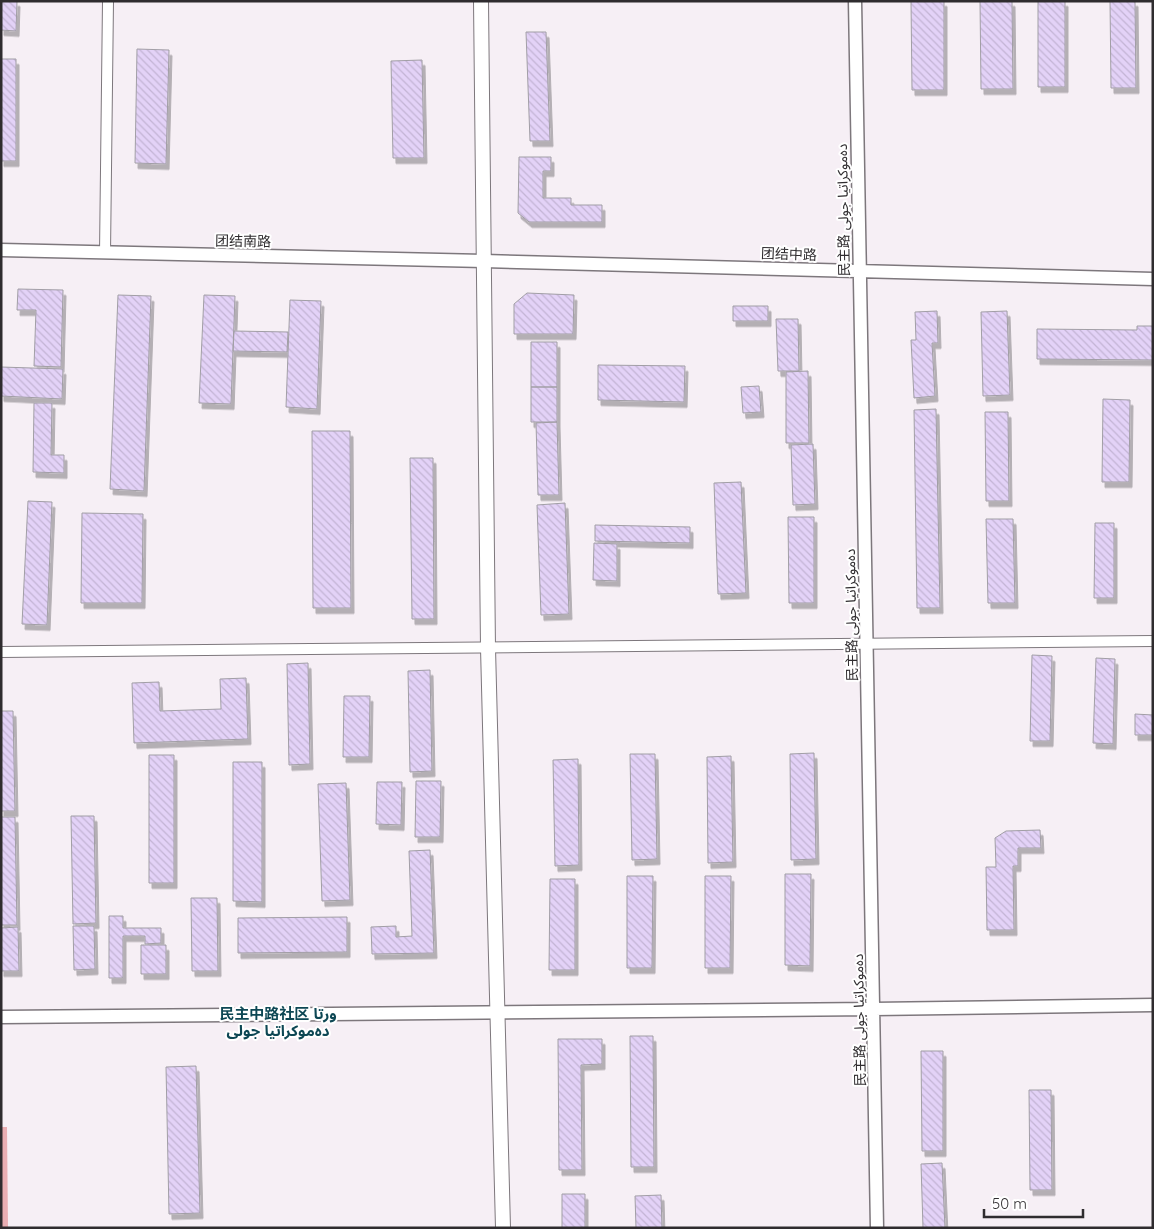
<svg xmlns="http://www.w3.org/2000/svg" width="1154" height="1229" viewBox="0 0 1154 1229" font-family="Quicksand,'Noto Sans Arabic','Noto Sans SC',sans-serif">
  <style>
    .green { fill: #eaaeb3 }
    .building { fill: url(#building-back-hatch); stroke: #a19ea5; filter: url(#shadow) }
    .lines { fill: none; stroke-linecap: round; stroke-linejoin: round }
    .minor-casing { stroke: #7d777c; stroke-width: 12 }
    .tertiary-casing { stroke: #7d777c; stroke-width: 15 }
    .secondary-casing { stroke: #7d777c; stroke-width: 16 }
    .minor { stroke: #fff; stroke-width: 10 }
    .tertiary { stroke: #fff; stroke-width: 12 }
    .secondary { stroke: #fff; stroke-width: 14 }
    .labels { text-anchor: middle; stroke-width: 4; stroke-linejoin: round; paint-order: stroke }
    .street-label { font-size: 14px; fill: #2f2c2f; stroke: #fff }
    .neighbourhood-label { font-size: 15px; font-weight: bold; fill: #0d4754; stroke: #fff }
  </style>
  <defs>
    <pattern id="building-back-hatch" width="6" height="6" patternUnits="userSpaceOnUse" patternTransform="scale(1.25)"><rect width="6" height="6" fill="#e3d2f7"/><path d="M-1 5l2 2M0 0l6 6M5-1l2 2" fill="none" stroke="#c3b4d4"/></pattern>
    <filter id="shadow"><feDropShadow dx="3" dy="5.5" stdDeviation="0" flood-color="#0004"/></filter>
  </defs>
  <rect width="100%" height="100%" fill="#f6eff5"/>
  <!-- green -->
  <path class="green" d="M1 1127H7L8 1228H1Z"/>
  <!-- building -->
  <path class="building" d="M1 1H17L16 31 1 30Z
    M911 1H944V90H912Z
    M980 1H1012L1013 89H981Z
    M1038 1H1065V87H1038Z
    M1110 1H1135L1136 88H1111Z
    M526 32H546L550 141H530Z
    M137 49 169 50 166 164 135 163Z
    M1 59H16V161H1Z
    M422 60 424 158H393L391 61Z
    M519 157H551V171H543V198H571V205H602V222H529L518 213Z
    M18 289 63 290 61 367 34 366 36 310H17Z
    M527 293 574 295 573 334H514V304Z
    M118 295 151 296 144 491 110 489Z
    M204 295 235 296 231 404 199 403Z
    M290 300 321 301 317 409 286 407Z
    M733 306H768V321H733Z
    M937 311 938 343H932L935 396 914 398 911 340H916L915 312Z
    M1007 311 1010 395 983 396 981 312Z
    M776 319H798L799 371H778Z
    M1137 326H1153V360L1037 359V329L1137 330Z
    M234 331 288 332 287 352 233 351Z
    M531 342H557V387H531Z
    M598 365 685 366 684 402 598 400Z
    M1 367 63 369 62 399 1 396Z
    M808 371 809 443H786V372Z
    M759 386 761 412 743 413 741 387Z
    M531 387H557V422H531Z
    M1103 399 1130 400 1129 482H1102Z
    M34 403H52L51 455H64V473L33 472Z
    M936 409 940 608H917L914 410Z
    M985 412H1008L1009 501H986Z
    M557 422 559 495H538L536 423Z
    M312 431H350L351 608H313Z
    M813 444 815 504 793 505 791 445Z
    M410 458H433L434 619H412Z
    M741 482 746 593 718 594 714 483Z
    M28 501 52 502 47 625 22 624Z
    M565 503 569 614 541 615 537 505Z
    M82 513 143 514 142 603H81Z
    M788 517H814V603H789Z
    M986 519H1013L1015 603H988Z
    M1095 523H1114V598H1094Z
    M595 525 690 527V543L595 541Z
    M594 543 617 544V581L593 580Z
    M1032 655 1052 656 1050 741H1030Z
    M1096 658 1115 659 1113 744 1093 743Z
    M308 663 310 764 289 765 287 664Z
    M430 670 432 771 410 772 408 671Z
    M246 678 248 739 134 743 132 683 159 682 160 711 221 709 220 679Z
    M344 696H370L369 757H343Z
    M1 711H13L15 811H1Z
    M1135 714 1153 715V735H1135Z
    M814 753 816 859 791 860 790 754Z
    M630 754H655L657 859 632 860Z
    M149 755H174V883H149Z
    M731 756 733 862 708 863 707 757Z
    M578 759 579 865 555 866 553 760Z
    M233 762H262V902L233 901Z
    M416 781H441L440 837H415Z
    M377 782H402L401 825 376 824Z
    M346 783 350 900 322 901 318 784Z
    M71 816H94L96 923 73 924Z
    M1 817H15L17 925H1Z
    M1040 830 1041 848H1018V866H1013L1014 930H987L986 867H996L995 838 1006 831Z
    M430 850 434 953 372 954 371 927 396 926V937L412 936 409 851Z
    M785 874H811L810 966 785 965Z
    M627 876H653L652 968H627Z
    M705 876H731L730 968H705Z
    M550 879H575V970H549Z
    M191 898H217L218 971H192Z
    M109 916H123V928H161V943L145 944V936H123V978H109Z
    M347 917V952L238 953V918Z
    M73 926H94L95 969 74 970Z
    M18 927 19 971H1V928Z
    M141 945H166V974H141Z
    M630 1036H653L654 1167H631Z
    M558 1039H602V1064L581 1065 582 1170H559Z
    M921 1051H943V1151H922Z
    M196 1066 200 1213 169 1214 166 1067Z
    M1029 1090H1051L1052 1190H1030Z
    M942 1163 945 1228H923L921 1164Z
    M562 1194H585V1228H562Z
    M661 1195 662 1228H636L635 1196Z"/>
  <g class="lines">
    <defs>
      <path id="minor" d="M105 253 108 1
        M1 652 1153 641"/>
      <path id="tertiary" d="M855 1 877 1228
        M1 250 484 261 1153 279
        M1 1017 874 1009 1153 1005"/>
      <path id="secondary" d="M481 1 488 648 503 1228"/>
    </defs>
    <!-- minor casing -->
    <use href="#minor" class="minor-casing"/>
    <!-- tertiary casing -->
    <use href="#tertiary" class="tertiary-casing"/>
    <!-- secondary casing -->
    <use href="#secondary" class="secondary-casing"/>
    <!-- minor -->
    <use href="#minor" class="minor"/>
    <!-- tertiary -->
    <use href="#tertiary" class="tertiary"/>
    <!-- secondary -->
    <use href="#secondary" class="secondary"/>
  </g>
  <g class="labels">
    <!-- street labels -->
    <g class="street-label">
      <text transform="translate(843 210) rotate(-91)" y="5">民主路 دەموكراتيا جولى</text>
      <text transform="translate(243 241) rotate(1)" y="5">团结南路</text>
      <text transform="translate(789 254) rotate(2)" y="5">团结中路</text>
      <text transform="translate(851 615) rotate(-91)" y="5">民主路 دەموكراتيا جولى</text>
      <text transform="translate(859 1020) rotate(-91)" y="5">民主路 دەموكراتيا جولى</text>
    </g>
    <!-- neighbourhood labels -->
    <g class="neighbourhood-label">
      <text x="278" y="1019">民主中路社区 ورتا<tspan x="278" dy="17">دەموكراتيا جولى</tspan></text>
    </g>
  </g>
  <!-- border -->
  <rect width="1154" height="1229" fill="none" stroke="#2f2c2f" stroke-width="5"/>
  <!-- scale -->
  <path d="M984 1209v8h99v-8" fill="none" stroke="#2f2c2f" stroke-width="2.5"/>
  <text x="992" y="1209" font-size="15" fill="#2f2c2f" stroke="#ffffff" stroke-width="4" paint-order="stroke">50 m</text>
</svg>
